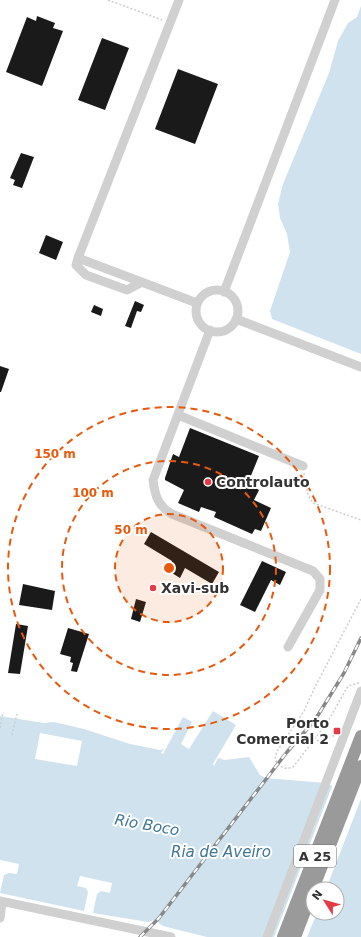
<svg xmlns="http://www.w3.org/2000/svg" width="361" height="937" viewBox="0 0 361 937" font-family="'DejaVu Sans',sans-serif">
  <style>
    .water { fill: #cfe2ee; fill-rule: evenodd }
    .pier { fill: #fff }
    .building { fill: #1a1a1a }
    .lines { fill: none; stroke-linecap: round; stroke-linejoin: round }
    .path { stroke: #cdcdcd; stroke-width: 1.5; stroke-dasharray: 2 2; stroke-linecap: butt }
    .minor { stroke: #d0d0d0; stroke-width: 9 }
    .highway { stroke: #9a9a9a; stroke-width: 12 }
    .rail-casing { stroke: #888; stroke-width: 3.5 }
    .rail { stroke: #fff; stroke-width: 2; stroke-dasharray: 6; stroke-linecap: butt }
    .ring { fill: none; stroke: #e8590c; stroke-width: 2; stroke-dasharray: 7 5 }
    .poi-dot { fill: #e63946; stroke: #fff; stroke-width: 1.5 }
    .labels { text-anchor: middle; stroke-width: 4; stroke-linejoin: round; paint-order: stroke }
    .shield { fill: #fff; stroke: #707070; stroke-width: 1 }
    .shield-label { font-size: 13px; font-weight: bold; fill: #333 }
    .poi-label { font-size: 14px; font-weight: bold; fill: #333; stroke: #fff; text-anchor: start }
    .water-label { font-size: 15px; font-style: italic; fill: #3f7597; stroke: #fff }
    .centre { fill: #e8590c; stroke: #fff; stroke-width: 2 }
    .ring-label { font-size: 12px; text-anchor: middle; font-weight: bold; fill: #e8590c; stroke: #fff; stroke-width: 4; stroke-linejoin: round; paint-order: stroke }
  </style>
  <rect width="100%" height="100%" fill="#fff"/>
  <!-- water -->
  <path class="water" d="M361 6V354L272 319 270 311 290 252 287 234 280 218 278 204 283 184 329 73 338 41 348 23 357 17Z
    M213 711 236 725 213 764 214 766 218 758 225 760 249 757 260 775 266 778 325 783 361 797V937H207L163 926 155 920 148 922 93 913 97 894 101 891 110 893 112 883 80 876 77 886 86 888 88 892 84 911 0 893 4 875 9 873 17 874 19 864 0 860V716L44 723 54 722 84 729 130 744 160 750 164 749 161 753 163 754 183 717 192 722 181 744 189 749ZM40 733 82 741 77 766 35 759ZM313 889H337V913H313Z"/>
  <!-- pier -->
  <path class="pier" d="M333 784 361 795V799L326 889H313V913H317L307 937H274Z"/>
  <!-- building -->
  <path class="building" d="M37 16 55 23 53 28 63 31 42 86 6 72 27 17 36 21Z
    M102 38 129 48 105 110 78 100Z
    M178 69 218 84 195 144 155 129Z
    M21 153 34 157 22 188 13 185 15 180 10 178Z
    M46 235 63 242 56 260 39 253Z
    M135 301 144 305 141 312 137 311 131 328 125 326Z
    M94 305 103 309 101 316 91 312Z
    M0 366 9 369 1 392H0Z
    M190 428 259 456 248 483 259 490 254 500 271 508 261 531 255 529 252 534 214 517 216 512 201 507 199 512 178 503 184 490 165 480V478L173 454 179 457Z
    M151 532 219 572 212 584 185 568 180 578 167 570 172 561 144 544Z
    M262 561 286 572 280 585 271 580 255 612 240 605Z
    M23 584 55 591 52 610 19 605Z
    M136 599 146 602 140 622 131 619Z
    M16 624 28 626 20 674 8 673Z
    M68 628 89 634 77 672 71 671 73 663 70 662 71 657 60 654Z"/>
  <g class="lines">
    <!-- path -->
    <path class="path" d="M108 0 162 20
      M304 473 308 495 313 503 361 520
      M359 683 348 686 327 723 293 767C284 770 279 767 275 759L277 751 304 711 315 687 361 599
      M0 728 3 712
      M12 735 17 714
      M313 742 336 735"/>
    <!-- minor -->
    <path class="minor" d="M179 0 78 258 197 303
      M78 258 76 265 86 275 127 290 142 282
      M196 311a21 21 0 1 1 42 0a21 21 0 1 1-42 0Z
      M224 292 335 0
      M236 319 361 367
      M210 330 153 480C155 496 158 506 172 514L313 571 320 579V590L288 647
      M178 415 303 466
      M0 901 171 937
      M0 918 2 902
      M267 937 361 691"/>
    <!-- highway -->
    <path class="highway" d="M313 889 361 766
      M283 937 361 736
      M295 937 313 890"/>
    <defs>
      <path id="rail" d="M140 937 159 918 287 752 315 720 344 673 361 638"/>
    </defs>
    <!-- rail casing -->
    <use href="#rail" class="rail-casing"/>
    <!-- rail -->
    <use href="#rail" class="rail"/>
  </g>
  <!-- distance rings -->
  <circle cx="169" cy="568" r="54" fill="#e8590c" fill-opacity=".12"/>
  <g class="ring">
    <circle cx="169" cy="568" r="54"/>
    <circle cx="169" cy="568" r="107"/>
    <circle cx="169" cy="568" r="161"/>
  </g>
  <!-- markers -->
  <g class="poi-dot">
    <circle cx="208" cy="482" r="4"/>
    <circle cx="153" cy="588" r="4"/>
    <rect x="333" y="727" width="8" height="8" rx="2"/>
  </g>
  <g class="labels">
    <!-- shield labels -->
    <rect class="shield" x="294" y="845" width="42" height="22" rx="3"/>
    <g class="shield-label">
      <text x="315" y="861">A 25</text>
    </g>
    <!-- poi labels -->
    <g class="poi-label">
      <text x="216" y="487">Controlauto</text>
      <text x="161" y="593">Xavi-sub</text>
      <text x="329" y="728" text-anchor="end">Porto<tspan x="329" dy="16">Comercial 2</tspan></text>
    </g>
    <!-- water labels -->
    <g class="water-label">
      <text transform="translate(147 825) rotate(10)" y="5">Rio Boco</text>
      <text x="221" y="857">Ria de Aveiro</text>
    </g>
  </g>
  <circle cx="169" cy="568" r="6" class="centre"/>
  <g class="ring-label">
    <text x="55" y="458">150 m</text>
    <text x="93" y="497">100 m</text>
    <text x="131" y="534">50 m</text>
  </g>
  <!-- north arrow -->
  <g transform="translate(325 901) rotate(307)"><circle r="19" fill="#ffffff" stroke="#adadad"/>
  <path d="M0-3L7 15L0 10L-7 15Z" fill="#e63946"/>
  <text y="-6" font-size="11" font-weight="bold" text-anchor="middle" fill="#333333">N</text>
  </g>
</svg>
